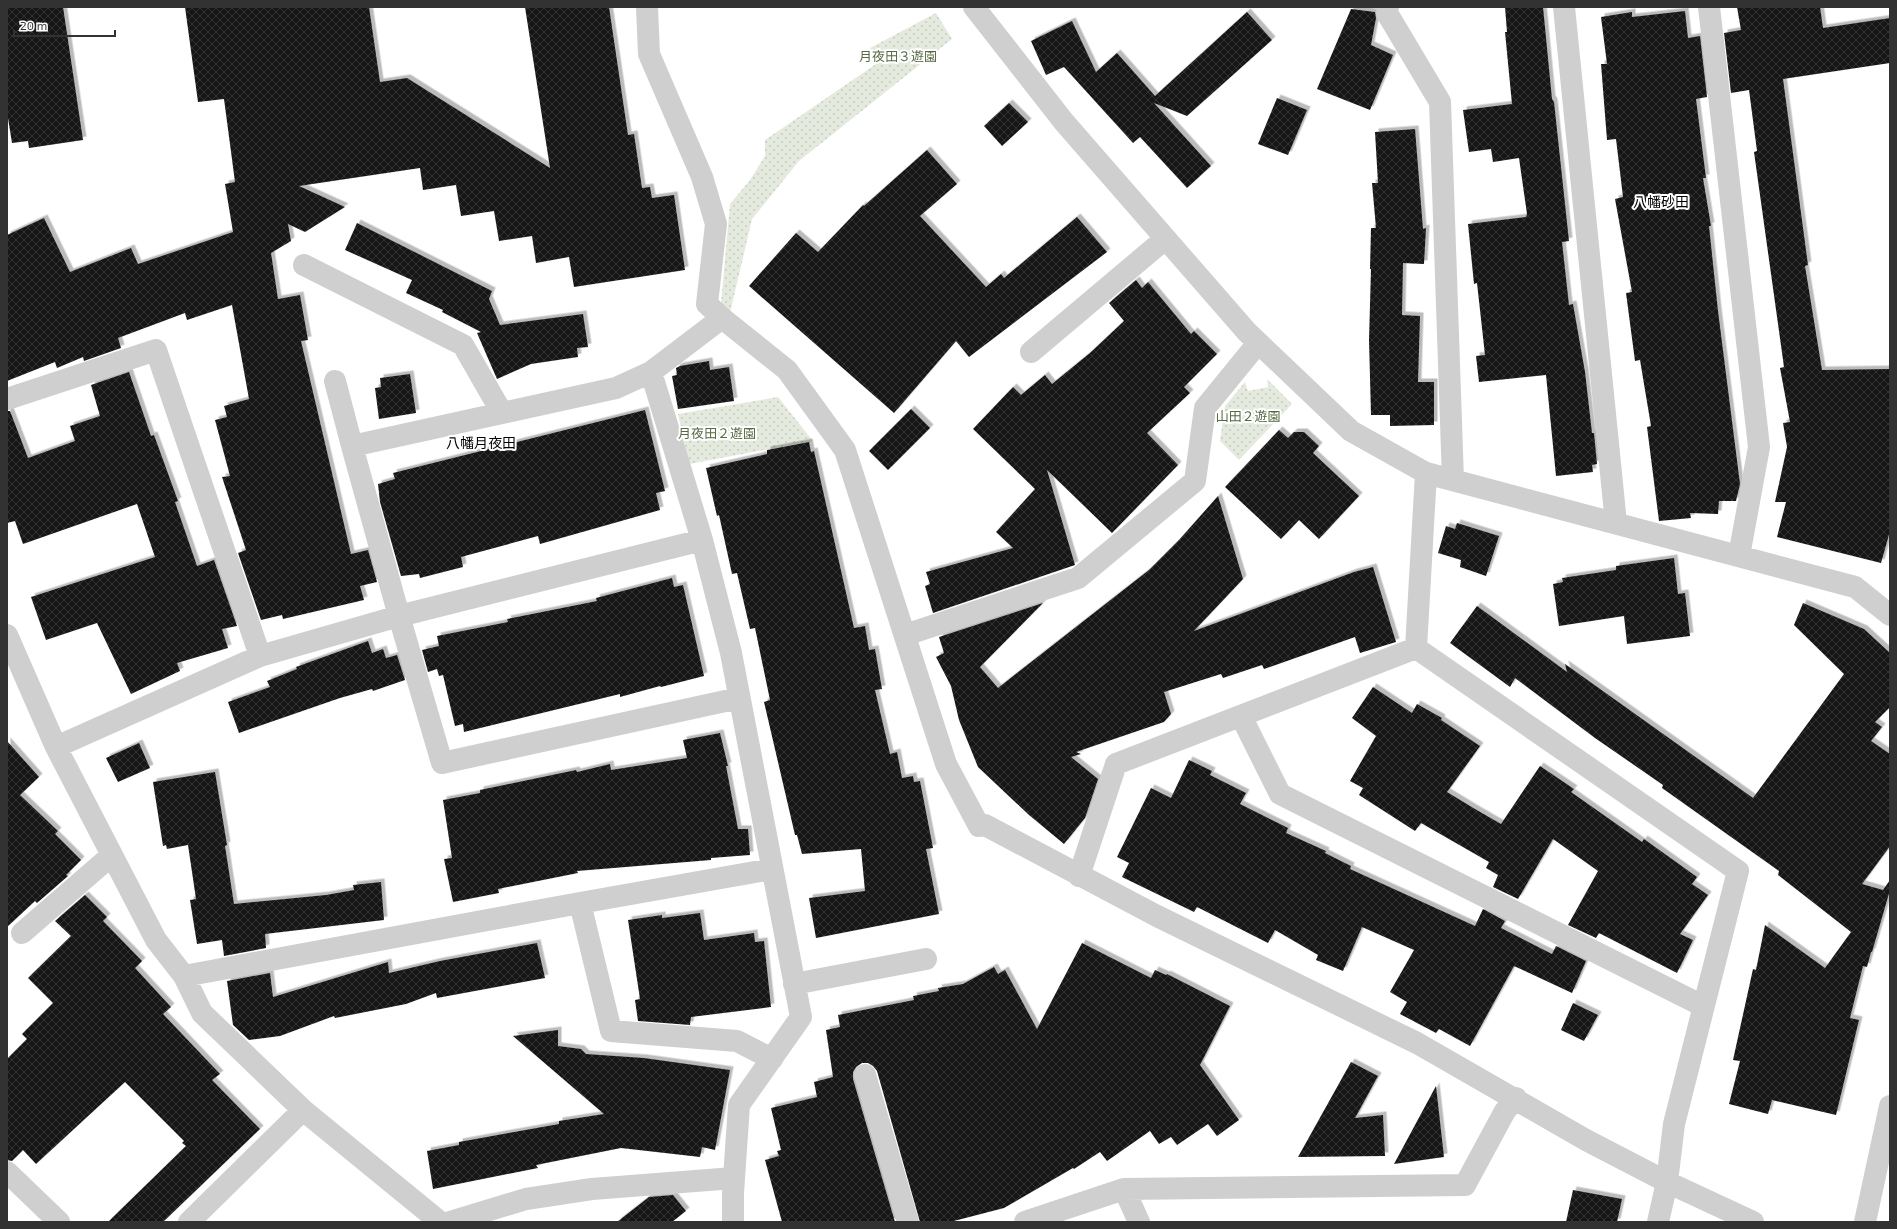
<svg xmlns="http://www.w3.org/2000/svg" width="1897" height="1229" viewBox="0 0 1897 1229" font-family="'Exo 2','Noto Sans JP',sans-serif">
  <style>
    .park { fill: url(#park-dots) }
    .building { fill: url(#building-cross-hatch); filter: url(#shadow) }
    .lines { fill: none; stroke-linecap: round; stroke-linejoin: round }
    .minor { stroke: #cfcfcf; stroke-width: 22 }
    .labels { text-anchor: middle; stroke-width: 4; stroke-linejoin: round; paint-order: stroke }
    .park-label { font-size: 13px; fill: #576a42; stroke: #fff }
    .neighbourhood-label { font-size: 14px; fill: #000; stroke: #fff }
  </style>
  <defs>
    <pattern id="park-dots" width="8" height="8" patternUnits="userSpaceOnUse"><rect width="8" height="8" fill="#e5eade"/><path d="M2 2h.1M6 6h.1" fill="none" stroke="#c5c9bf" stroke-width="1.8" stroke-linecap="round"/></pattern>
    <pattern id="building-cross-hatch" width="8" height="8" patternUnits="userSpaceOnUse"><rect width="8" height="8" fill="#191919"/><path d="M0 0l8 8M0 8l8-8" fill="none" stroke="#323232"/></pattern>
    <filter id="shadow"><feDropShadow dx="3.5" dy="-3.5" stdDeviation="0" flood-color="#0004"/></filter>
  </defs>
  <rect width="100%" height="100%" fill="#fff"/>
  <!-- park -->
  <path class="park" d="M936 13 952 39 799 161 752 219 730 313 721 304 730 204 750 180 765 156V140L879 62 870 48Z
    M1267 379 1292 404 1239 460 1220 441 1225 406 1245 382 1248 391 1268 387Z
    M778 397 813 441 689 464 678 414Z"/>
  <!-- building -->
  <path class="building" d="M7 7H63L83 140 29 148 28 141 12 143 7 112Z
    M185 7H369L380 82 407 78 550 168 525 7H609L628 135 634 134 642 188 650 187 652 198 674 195 685 270 574 287 569 257 536 263 532 236 499 241 494 211 461 216 456 185 423 190 420 168 299 186 345 207 305 232 288 224 291 241 271 253 278 299 300 295 308 340 301 341 351 554 368 550 377 582 360 586 364 600 283 619 282 615 261 620 238 553 246 550 222 477 230 476 215 420 227 417 224 406 249 399 232 305 187 320 185 313 118 338 121 348 84 361 83 357 57 368 55 362 7 381V235L44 218 70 272 131 248 138 264 233 232 225 184 235 182 224 99 198 102Z
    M1505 7H1543L1552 99 1554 102 1569 241 1562 242 1569 305 1573 304 1585 372 1592 433H1594L1597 464 1592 465 1593 472 1556 476 1546 375 1479 382 1476 356 1485 355 1477 283 1474 284 1468 224 1526 217 1527 214 1519 158 1493 162 1491 149 1469 152 1463 110 1512 104 1505 32H1507Z
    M1737 7H1820L1823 28 1890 18V63L1783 79 1808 265 1805 266 1822 370 1889 369 1890 531 1881 563 1777 537 1786 502H1775L1787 447 1783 423 1790 422 1780 368 1784 367 1754 152 1757 151 1749 90 1731 93 1724 33 1741 30Z
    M1351 9 1375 12 1376 18 1371 45 1393 55 1370 110 1317 89Z
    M1685 11 1688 38 1700 36 1707 97 1696 99 1706 178H1703L1711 226H1709L1718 311 1740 484 1736 501H1719L1718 514 1690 513 1691 518 1659 521 1647 427 1651 426 1640 360 1635 361 1626 293 1632 292 1615 199 1623 197 1616 139 1607 140 1601 64H1607L1601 17 1632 12V17Z
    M1247 12 1272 40 1187 116 1154 103 1211 166 1187 188 1140 137 1133 143 1064 67 1046 75 1031 41 1072 21 1096 72 1117 53 1155 96Z
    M1277 98 1307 110 1288 155 1258 144Z
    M1009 103 1028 122 1002 146 984 126Z
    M1415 129 1423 229 1426 228 1424 264 1403 263 1402 315 1420 316 1418 382H1434V425L1390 426V415H1371L1369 340 1371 269H1370L1371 228H1376L1372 183H1378L1375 132Z
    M927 150 957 184 920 216 986 287 1001 274 1004 278 1077 217 1107 252 969 357 956 341 894 413 749 286 796 233 818 252 863 205 864 206Z
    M357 223 492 291 489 299 500 325 583 314 588 347 577 348 578 357 531 364 497 379 477 333 481 332 442 312 443 310 406 293 412 280 345 250Z
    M1136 280 1142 288 1148 282 1191 334 1194 331 1217 354 1184 387 1190 393 1147 433 1178 465 1112 533 1047 470 1075 565 933 613 925 586 930 584 926 572 1013 548 996 532 1035 489 973 429 1013 387 1021 395 1045 375 1052 384 1090 353 1124 321 1109 303Z
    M709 361 710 370 729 367 734 401 678 409 672 376 677 375 676 368 680 366Z
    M129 372 151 436 154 435 178 501 175 502 197 566 214 560 237 626 222 629 228 648 177 663 180 671 131 694 97 623 46 640 31 597 155 557 137 504 23 544 15 521 7 523V411H10L28 458 75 441 70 426 100 416 91 385Z
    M410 374 416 413 379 419 375 388 381 387 380 378Z
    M911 409 930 428 888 470 869 451Z
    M645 410 665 491 656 493 660 510 540 544 538 536 461 557 463 567 420 578 419 574 401 576 380 502 378 484 395 479 393 473Z
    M1279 430 1288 438 1294 432H1304L1319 446 1313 453 1359 496 1319 539 1299 520 1281 539 1225 487Z
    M809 442 811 452 814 451 854 628 865 626 869 650 875 649 882 689 875 690 890 754 897 752 902 778 913 776 914 782 920 781 933 848 926 849 939 914 816 938 809 898 865 891 861 849 802 854 797 835H795L764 702 770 700 755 628 750 629 737 573 732 574 719 515 717 516 706 468 767 454V450Z
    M1218 496 1243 579 1194 631 1354 572 1373 567 1396 642 1360 653 1355 637 1264 669 1262 665 1223 678 1221 674 1164 692 1171 714 1164 722 1076 752 1081 754 1071 757 1098 779 1085 818 1064 844 1029 815 978 767 959 720 951 686 936 657 944 653 939 637 1043 603 980 667 998 688 1149 570 1179 540Z
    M1457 523 1499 536 1486 576 1460 567 1461 560 1438 553 1446 526 1455 529Z
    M1674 558 1678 594 1685 593 1690 636 1627 644 1624 616 1559 626 1553 584 1563 582 1562 578 1616 570V566Z
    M672 578 674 587 683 585 704 676 661 687 660 686 620 697V694L464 732 463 724 455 726 443 675 439 676 437 669 428 672 422 650 439 646 437 636 508 622 507 619 597 601 596 598Z
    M1803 603 1864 629 1890 653V707L1875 722 1882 727 1871 741 1890 754V846L1862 884 1883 890 1890 880V890L1872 952H1871L1867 967 1863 966 1850 1018 1859 1020 1836 1115 1772 1100 1768 1114 1729 1104 1740 1061 1733 1060 1753 969 1756 970 1765 925 1825 968 1851 932 1778 875 1779 871 1662 788 1663 785 1595 738 1515 678 1510 687 1450 643 1477 606 1567 672 1565 664 1753 798 1844 674 1794 625Z
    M368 641 372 653 383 649 386 658 397 655 405 680 373 691 372 689 340 698 239 733 228 702 270 687 267 681 297 669 296 667Z
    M1373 687 1412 713 1417 704 1442 718 1441 720 1480 746 1447 792 1475 809 1501 824 1540 766 1574 789 1571 792 1642 842 1644 839 1697 877 1692 884 1708 895 1680 934 1693 940 1677 973 1599 933 1596 938 1568 925 1598 871 1553 839 1518 899 1493 887 1498 875 1486 868 1489 862 1421 823 1415 831 1359 795 1363 788 1350 781 1376 736 1352 718Z
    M720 733 728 766H726L738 829H748L750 855 711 858V860L577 871 578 873 498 889 499 893 453 902 444 859 452 858 443 800 480 793V790L576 770 577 772 610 764 611 770 687 758 683 740Z
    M7 741 39 777 20 795 58 831 55 834 81 860 66 875 68 876 37 903 35 901 7 927Z
    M139 743 150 768 118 782 106 758Z
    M1189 760 1212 771 1210 775 1246 793 1240 804 1288 828 1286 833 1326 851 1325 853 1351 866 1350 869 1475 926 1483 909 1505 921 1501 928 1552 954 1556 946 1586 961 1572 993 1514 966 1470 1046 1439 1029 1436 1033 1400 1014 1407 1002 1390 992 1414 950 1362 927 1343 971 1316 960 1318 955 1275 930 1268 943 1197 907 1194 912 1122 877 1129 863 1117 857 1151 788 1171 798Z
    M215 772 227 845 225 846 234 904 326 895 354 890 353 885 381 882 384 920 265 934 266 948 224 956 222 940 197 944 190 900 196 899 188 845 167 849 166 845 163 846 153 782Z
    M85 895 107 917 103 921 142 961 135 968 171 1007 163 1014 220 1074 212 1080 260 1129 163 1222H108L186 1146 182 1143 184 1141 125 1082 36 1164 23 1150 12 1161 7 1160V1059L27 1039 22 1034 53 1003 28 978 71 936 55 921Z
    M700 913 704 940 754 933 755 942 764 941 771 1007 691 1017 690 1025 638 1021 635 1000 640 999 628 920 662 915V918Z
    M537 943 545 978 437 998 436 993 406 1004 335 1018 334 1016 280 1036 249 1040 233 1025 227 981 270 973 273 997 388 962 389 973 440 961Z
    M1082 943 1151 978 1155 970 1166 975 1167 974 1230 1006 1200 1065 1239 1120 1217 1136 1208 1124 1177 1145 1171 1137 1159 1144 1150 1131 1107 1161 1100 1152 1074 1169 1073 1168 1004 1208 950 1222H920L877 1071 873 1066 868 1063H862L856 1067 853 1072V1079L895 1222H782L765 1160 779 1156 777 1151 781 1150 771 1108 817 1097 814 1082 833 1077 826 1030 840 1027 838 1015 914 1000 913 996 939 991 938 988 963 984 994 967 998 974 1005 970 1037 1029Z
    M1573 1003 1598 1015 1584 1041 1561 1030Z
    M558 1030V1046L581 1049 586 1054 644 1058 730 1070 715 1150 702 1147 700 1157 621 1148 536 1165 538 1168 433 1189 427 1151 459 1145V1142L559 1124V1121L604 1114 513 1036Z
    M1351 1062 1378 1076 1355 1118 1383 1115 1385 1156 1298 1157Z
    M1436 1086 1444 1157 1394 1164Z
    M1573 1190 1622 1199 1617 1222H1566Z
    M673 1195 686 1211 672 1222H617L649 1197Z"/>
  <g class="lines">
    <!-- minor -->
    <path class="minor" d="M647 7 649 54 702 177 716 224 707 304 722 318
      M974 7 1064 122 1247 332 1351 431 1426 473 1855 587 1890 615
      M1388 7 1387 13 1440 102 1453 480
      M1564 7 1616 523
      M1709 7 1759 447 1739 556
      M304 265 463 345 502 413
      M1031 352 1165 239
      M651 372 616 388 352 446 399 616 442 763 739 698
      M335 381 352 446
      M7 399 156 350 260 656 399 616 702 540
      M7 635 56 747 156 940 184 976 202 1013 303 1110 440 1222
      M905 635 1078 578 1195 481 1205 408 1258 343
      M1416 648 1738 871 1674 1124 1667 1182 1658 1222
      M1416 648 1426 473
      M1241 716 1280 794 1703 1006
      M56 747 260 656
      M1079 876 1116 764 1416 648
      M580 903 611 1031 737 1041 772 1059
      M22 933 112 855
      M184 976 580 903 772 869
      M794 984 926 959
      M865 1075 908 1222
      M7 1172 59 1222
      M1124 1189 1139 1222
      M189 1222 303 1110
      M450 1222 526 1199 592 1189 734 1178
      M733 1222V1193L739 1105 801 1017 731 653 702 540 651 372 722 318 787 370 845 450 946 764 979 826 985 825 1157 916 1417 1043 1586 1140 1667 1182 1753 1222
      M1025 1222 1124 1189 1465 1185 1505 1111 1516 1098
      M1865 1222 1890 1106"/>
  </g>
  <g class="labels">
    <!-- park labels -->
    <g class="park-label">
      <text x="898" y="61">月夜田３遊園</text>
      <text x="1248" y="421">山田２遊園</text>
      <text x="717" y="438">月夜田２遊園</text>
    </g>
    <!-- neighbourhood labels -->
    <g class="neighbourhood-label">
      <text x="1661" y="207">八幡砂田</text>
      <text x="481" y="448">八幡月夜田</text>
    </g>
  </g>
  <!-- border -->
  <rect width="1897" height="1229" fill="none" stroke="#323232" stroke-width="16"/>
  <!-- scale -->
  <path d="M14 30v6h101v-6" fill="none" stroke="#323232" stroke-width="2"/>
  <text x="20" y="30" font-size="12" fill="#323232" stroke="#ffffff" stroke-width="3" paint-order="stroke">20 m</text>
</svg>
